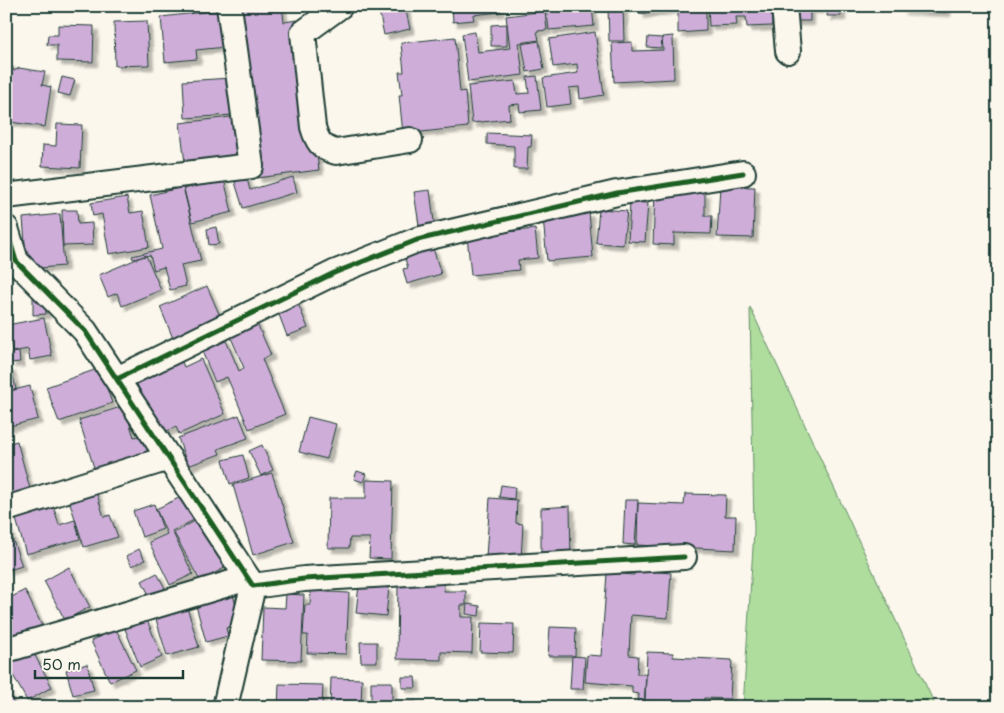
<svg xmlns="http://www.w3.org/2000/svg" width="1004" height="713" viewBox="0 0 1004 713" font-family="'Playpen Sans',sans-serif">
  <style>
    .green { fill: #aedd9d; stroke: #668d68 }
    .building { fill: #ceadd8; stroke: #1f3d34; filter: url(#shadow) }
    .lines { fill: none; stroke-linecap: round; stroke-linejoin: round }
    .street-casing { stroke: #1f3d34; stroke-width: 28 }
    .street { stroke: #fbf7ec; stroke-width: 24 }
    .cycleway-casing { stroke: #fbf7ec; stroke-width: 8 }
    .cycleway { stroke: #1b5e20; stroke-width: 5 }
  </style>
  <defs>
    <filter id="shadow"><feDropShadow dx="4.5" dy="4.5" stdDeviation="1" flood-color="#0004"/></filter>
  </defs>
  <rect width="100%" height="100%" fill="#fbf7ec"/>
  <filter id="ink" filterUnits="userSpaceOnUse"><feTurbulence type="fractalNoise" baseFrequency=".02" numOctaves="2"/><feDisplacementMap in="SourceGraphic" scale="10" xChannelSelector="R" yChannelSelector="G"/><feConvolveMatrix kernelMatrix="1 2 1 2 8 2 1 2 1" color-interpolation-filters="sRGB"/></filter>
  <g filter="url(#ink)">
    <!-- green -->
    <path class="green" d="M750 307 936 707H743L754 531Z"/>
    <!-- building -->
    <path class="building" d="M262 6H282L284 22 297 20 311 132H314L319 170 257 178 237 9Z
      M378 6H405L410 29 384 35Z
      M452 6H500V12L473 15 474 20 453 22Z
      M546 6H592L594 26 549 30Z
      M608 6H623L624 41H609Z
      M639 6H672V9L640 14Z
      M708 6H771L772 26 747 27 746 17H736L737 25 709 26Z
      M791 6H819V9H810V21H791Z
      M828 6H841V16H827Z
      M902 6H946V12L901 10Z
      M706 9V31L678 33V10Z
      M222 10 226 47 196 50 197 59 165 62 161 17Z
      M545 11 547 30 537 31 539 40 519 43 523 75 468 82 462 34 475 32 478 52 510 48 506 16Z
      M147 21 149 65 115 66 114 22Z
      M507 24V46H491V25Z
      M58 25 94 26 93 62 57 61V45H47L48 35H58Z
      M595 32 604 95 580 99 579 87 569 88 571 104 547 107 543 78 578 73 577 64 553 67 549 39Z
      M673 36 674 79 614 82 612 43 632 42V51L663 50 662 37Z
      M455 37 460 92 465 91 468 127 403 134 399 95H402L399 72H404L401 43Z
      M648 37 662 38 661 48 647 47Z
      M539 41 544 69 527 72 522 44Z
      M10 63 14 71 19 68 45 72 42 85 51 87 45 127 10 122 6 111V64Z
      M537 76 541 110 520 112 519 104 509 105 510 119 472 123 468 86 515 81 517 94 529 93 527 77Z
      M62 77 75 80 70 96 58 93Z
      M231 78 233 115 185 118 183 81Z
      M239 116 244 155 185 163 180 123Z
      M57 124 82 125 80 168 42 166 43 145 56 146Z
      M487 133 532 135 531 147H528L527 169H514V146L487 144Z
      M246 175 250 190 293 177 297 192 243 208 234 179Z
      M224 179 232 212 192 222 184 189Z
      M720 186 755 187 753 238 717 237Z
      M183 187 201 261 181 265 186 286 170 290 164 267 154 270 150 255 133 259 132 256 162 249 150 195Z
      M430 190 435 230 420 232 414 192Z
      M688 192H705V216H712L711 234 674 233V245L653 244 655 193 688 194Z
      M127 197 130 213 143 211 149 247 109 254 102 214 93 216 91 203Z
      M630 202 648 203 645 242 628 241Z
      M599 209 627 211 623 245 596 243Z
      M62 210H77L78 224 92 223 93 245 63 246Z
      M589 212 593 257 547 261 543 217Z
      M60 214 64 266 27 269 23 218Z
      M216 227 219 244 209 245 207 229Z
      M535 229 538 258 518 260 519 270 471 275 467 236Z
      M433 248 441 274 407 284 403 269 408 268 404 256Z
      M146 255 161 290 122 306 117 293 108 297 99 275Z
      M207 286 223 323 175 343 160 307Z
      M45 293 46 314 33 315V294Z
      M295 296 308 328 287 336 275 304Z
      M44 318 52 356 30 360 28 349 12 352 7 325Z
      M256 321 271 355 262 359 285 414 249 429 227 377 215 382 201 349 225 338 239 371 244 368 229 333Z
      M19 352 20 362 11 363 10 353Z
      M201 359 225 414 179 434 176 427 160 434 136 382 182 362 184 367Z
      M11 368 16 389 6 392V369Z
      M100 368 112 403 59 422 46 387Z
      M30 386 38 419 6 427V392Z
      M124 406 134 437 146 434 153 458 96 474 79 420Z
      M239 415 248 438 218 449 220 454 188 466 178 438Z
      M308 417 336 424 327 459 299 452Z
      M17 441 32 496 6 504V444Z
      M262 445 273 470 261 476 249 451Z
      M243 455 249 478 230 484 223 460Z
      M357 471 366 474 363 482 354 479Z
      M272 473 294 542 253 555 233 485Z
      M366 480 393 481 391 559 369 558 370 538H350L349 548H328L329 498H366Z
      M501 485 515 487 514 499 499 497Z
      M96 491 104 517 110 515 118 537 84 547 69 500Z
      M191 492 202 516 172 531 193 574 170 585 149 542 167 534 156 509Z
      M685 494 726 495 725 516H736L735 550 637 545 638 503 684 505Z
      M490 498 517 500 516 523 523 524 521 560 486 557Z
      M625 500H638L635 545 623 544Z
      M154 504 163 529 142 537 133 511Z
      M570 506 571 558 541 556V508Z
      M54 508 59 525 75 520 80 539 26 554 16 519Z
      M205 515 232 564 200 581 174 533Z
      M6 521 22 566 6 571Z
      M139 549 145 560 132 566 126 556Z
      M69 567 90 607 65 620 44 581Z
      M635 570 671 573 668 618 631 615 629 655 638 656 637 674H646L644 705 638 704 639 694 632 693V686L585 682 587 655 601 656 607 573 634 575Z
      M157 573 165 588 150 597 142 581Z
      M398 583 444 584V591H466V605H461V617H473L472 653 441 652V660L397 659Z
      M359 584 389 587 386 616 356 613Z
      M25 590 43 628 6 646V600Z
      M232 591 241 624 226 628 228 636 206 642 195 602Z
      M311 591 349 593 346 654 307 653 308 635H303L305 605H310Z
      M286 594 304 595 301 661 261 660 263 607 285 608Z
      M467 604 480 606 479 616 466 614Z
      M187 607 199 647 167 656 155 616Z
      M147 620 162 657 140 667 125 629Z
      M481 623 514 624 513 653 480 652Z
      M550 627 576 628 575 656H548Z
      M116 629 136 670 110 682 91 641Z
      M360 642H377V662H361Z
      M32 650 52 687 27 701 7 664Z
      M647 652 673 653V657L732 660 730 699 704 698 703 705 645 702Z
      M572 656 585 657 583 689H570Z
      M87 664 94 690 73 695 66 670Z
      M402 677H415L416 688H402Z
      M331 678 362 679 361 707H330Z
      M371 682H392V702H416V707H371Z
      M279 684 323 685 322 707H278Z
      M6 685 15 707H6Z"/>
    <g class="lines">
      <defs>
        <path id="street" d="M340 6 303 33 313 127C317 141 321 148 336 152L410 140
          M784 6 788 51
          M6 196 251 166 229 6
          M6 228 16 261 85 331 253 586 304 579 684 557
          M117 379 334 273 417 240 617 193 743 173
          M6 509 169 458
          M6 650 248 578
          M225 707 253 586"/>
      </defs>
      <!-- street casing -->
      <use href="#street" class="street-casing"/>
      <!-- street -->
      <use href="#street" class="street"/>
      <defs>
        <path id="cycleway" d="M6 228 16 261 85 331 253 586 304 579 684 557
          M117 379 334 273 417 240 617 193 743 173"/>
      </defs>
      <!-- cycleway casing -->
      <use href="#cycleway" class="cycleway-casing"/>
      <!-- cycleway -->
      <use href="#cycleway" class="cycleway"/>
    </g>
  </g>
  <!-- margin -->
  <rect width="1004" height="713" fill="none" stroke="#fbf7ec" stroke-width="25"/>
  <rect x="12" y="12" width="979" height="688" fill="none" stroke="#1f3d34" stroke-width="2" filter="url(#ink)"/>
  <!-- scale -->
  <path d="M35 670v8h148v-8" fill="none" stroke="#1f3d34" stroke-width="2.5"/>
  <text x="42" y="670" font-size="15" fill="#1f3d34" stroke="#fbf7ec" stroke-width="4" paint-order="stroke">50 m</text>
</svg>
